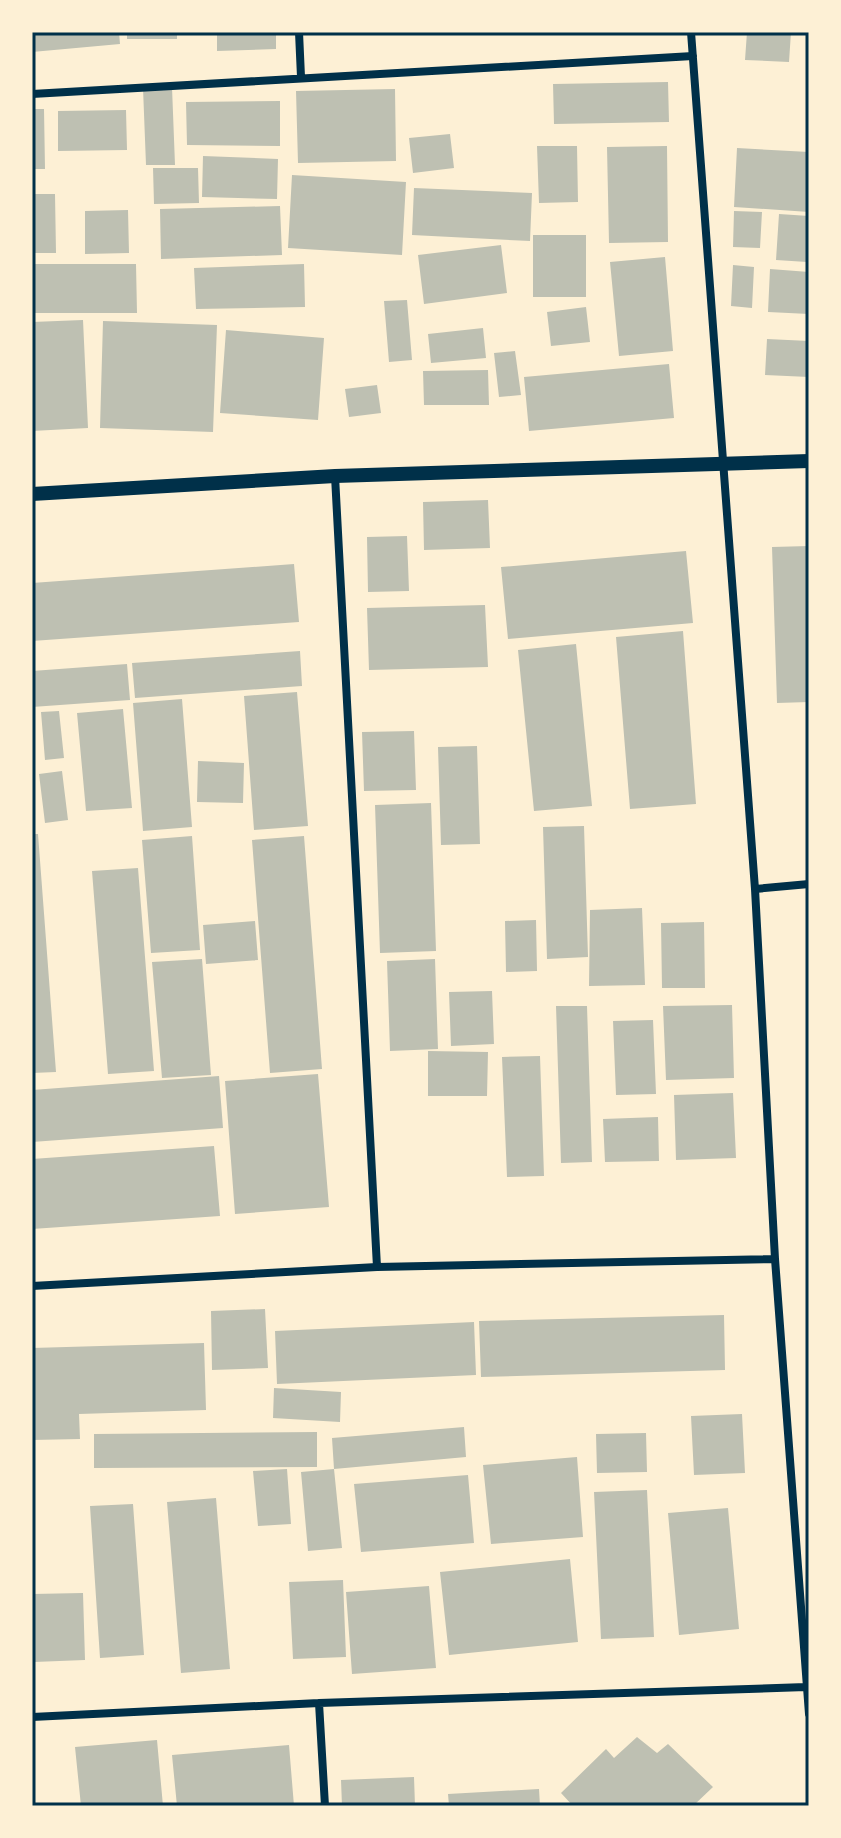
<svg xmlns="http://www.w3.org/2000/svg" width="841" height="1838" viewBox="0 0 841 1838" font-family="Lato,sans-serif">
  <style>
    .building { fill: #bec0b2 }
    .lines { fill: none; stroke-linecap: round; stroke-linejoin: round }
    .minor { stroke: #003049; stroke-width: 8 }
    .tertiary { stroke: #003049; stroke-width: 14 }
    .neatline { fill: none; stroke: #003049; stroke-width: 3 }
  </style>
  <rect width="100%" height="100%" fill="#fdf0d5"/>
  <!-- building -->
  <path class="building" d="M32 32H119L120 44 32 52Z
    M127 32H177V39H127Z
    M217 32H276V49L217 51Z
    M747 32H791L789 62 745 60Z
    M668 82 669 122 554 124 553 84Z
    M172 87 175 165H146L143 88Z
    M395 89 396 161 298 163 296 91Z
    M280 101V146L187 145 186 102Z
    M32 109H44L45 169H32Z
    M126 110 127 150 58 151V111Z
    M450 134 454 168 413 173 409 138Z
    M537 146H577L578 202 539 203Z
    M667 146 668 242 609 243 607 147Z
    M737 148 809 152V212L734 207Z
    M203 156 278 159 277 199 202 197Z
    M153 168H198L199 203 154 204Z
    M292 175 406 182 402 255 288 248Z
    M414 188 532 193 530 241 412 235Z
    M32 194H55L56 253H32Z
    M280 206 282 255 161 259 160 209Z
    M128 210 129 253 85 254V211Z
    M734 211 762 212 760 248 733 247Z
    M779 214 809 216 807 262 776 260Z
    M533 235H586V297H533Z
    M501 245 507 293 424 304 418 255Z
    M665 257 673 351 619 356 610 262Z
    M32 264H136L137 313H32Z
    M304 264 305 307 196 309 194 268Z
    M733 265 754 267 752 308 731 306Z
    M770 269 809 272V314L768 312Z
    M407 300 412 360 389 362 384 301Z
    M586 307 590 342 551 346 547 312Z
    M83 320 88 428 32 431V322Z
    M103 321 217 325 213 432 100 428Z
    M483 328 486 358 431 363 428 334Z
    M226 330 324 338 318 420 220 413Z
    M767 339 809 341V377L765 375Z
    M515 351 521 395 499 397 494 353Z
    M669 364 674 418 529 431 524 377Z
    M488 370 489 405H424L423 371Z
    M377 385 381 413 349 417 345 389Z
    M488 500 490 548 424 550 423 502Z
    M407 536 409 591 368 592 367 537Z
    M809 546V702L777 703 772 547Z
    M686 551 693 623 508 639 501 567Z
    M294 564 299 622 32 641V583Z
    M485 605 488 667 369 670 367 608Z
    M683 631 696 804 630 809 616 637Z
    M576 644 592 806 534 811 518 650Z
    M300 651 302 686 135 698 132 663Z
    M127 664 130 700 32 707V671Z
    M297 692 308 826 254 830 244 696Z
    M182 699 192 827 143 831 133 703Z
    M123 709 132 808 86 811 77 713Z
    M59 711 64 758 45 760 41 712Z
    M414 731 416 790 364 791 362 732Z
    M477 746 480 844 441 845 438 747Z
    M198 761 244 763 243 803 197 802Z
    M62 771 68 820 45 823 39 774Z
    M431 803 436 951 380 953 375 805Z
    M584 826 588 957 547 959 543 827Z
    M32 834H38L56 1072 32 1073Z
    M192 836 200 950 151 953 142 840Z
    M304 836 322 1069 270 1073 252 840Z
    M138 868 154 1071 108 1074 92 871Z
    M642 908 645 985 589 986 590 910Z
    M536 920 537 971 506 972 505 921Z
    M255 921 258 960 206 964 203 925Z
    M704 922 705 988H662L661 923Z
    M202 959 211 1075 162 1078 152 962Z
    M435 959 438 1049 390 1051 387 961Z
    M492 991 494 1044 451 1046 449 992Z
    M732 1005 734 1078 666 1080 663 1006Z
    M556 1006H587L592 1162 561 1163Z
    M653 1020 656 1094 616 1095 613 1021Z
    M428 1051 488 1052 487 1096H428Z
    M540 1056 544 1176 507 1177 502 1057Z
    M318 1074 329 1207 235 1214 225 1081Z
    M219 1076 223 1128 32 1142V1090Z
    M733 1093 736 1158 676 1160 674 1095Z
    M658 1117 659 1161 605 1162 603 1119Z
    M214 1146 220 1216 32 1229V1159Z
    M265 1309 268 1368 212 1370 211 1311Z
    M724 1315 725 1370 481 1377 479 1321Z
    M474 1322 476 1375 277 1384 275 1331Z
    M204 1343 206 1410 79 1414 80 1439 32 1440V1348Z
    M274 1388 341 1392 340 1422 273 1418Z
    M742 1414 745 1473 694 1475 691 1416Z
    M464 1427 466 1457 334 1469 332 1438Z
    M317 1432V1467L94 1468V1434Z
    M646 1433 647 1472 597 1473 596 1434Z
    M577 1457 583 1537 491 1544 483 1465Z
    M287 1469 291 1524 258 1526 253 1471Z
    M334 1469 342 1548 308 1551 301 1472Z
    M468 1475 474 1543 361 1552 354 1484Z
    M647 1490 654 1637 601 1639 594 1492Z
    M216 1498 230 1669 181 1673 167 1502Z
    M133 1504 144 1655 100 1658 90 1506Z
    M728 1508 739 1629 679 1635 668 1513Z
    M570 1559 578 1642 449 1655 440 1572Z
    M343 1580 346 1657 293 1659 289 1582Z
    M429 1586 436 1668 352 1674 346 1592Z
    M83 1593 85 1660 34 1662 32 1594Z
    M637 1737 657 1753 668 1744 713 1787 693 1806H573L561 1793 606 1749 614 1758Z
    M157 1740 163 1806H81L75 1747Z
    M289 1745 294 1806H177L172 1755Z
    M414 1777 415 1806H342L341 1780Z
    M539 1789 540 1806H449L448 1794Z"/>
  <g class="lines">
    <!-- minor -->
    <path class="minor" d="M299 32 301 77
      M691 32 755 889 775 1259 809 1714
      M32 94 693 56
      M335 476 377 1267
      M755 889 809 884
      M32 1286 377 1267 775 1259
      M319 1703 325 1806
      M32 1717 319 1703 806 1687"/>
    <!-- tertiary -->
    <path class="tertiary" d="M32 494 335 476 809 461"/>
  </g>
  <!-- border -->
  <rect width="841" height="1838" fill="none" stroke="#fdf0d5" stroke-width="68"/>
  <rect x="34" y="34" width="773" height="1770" class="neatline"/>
</svg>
